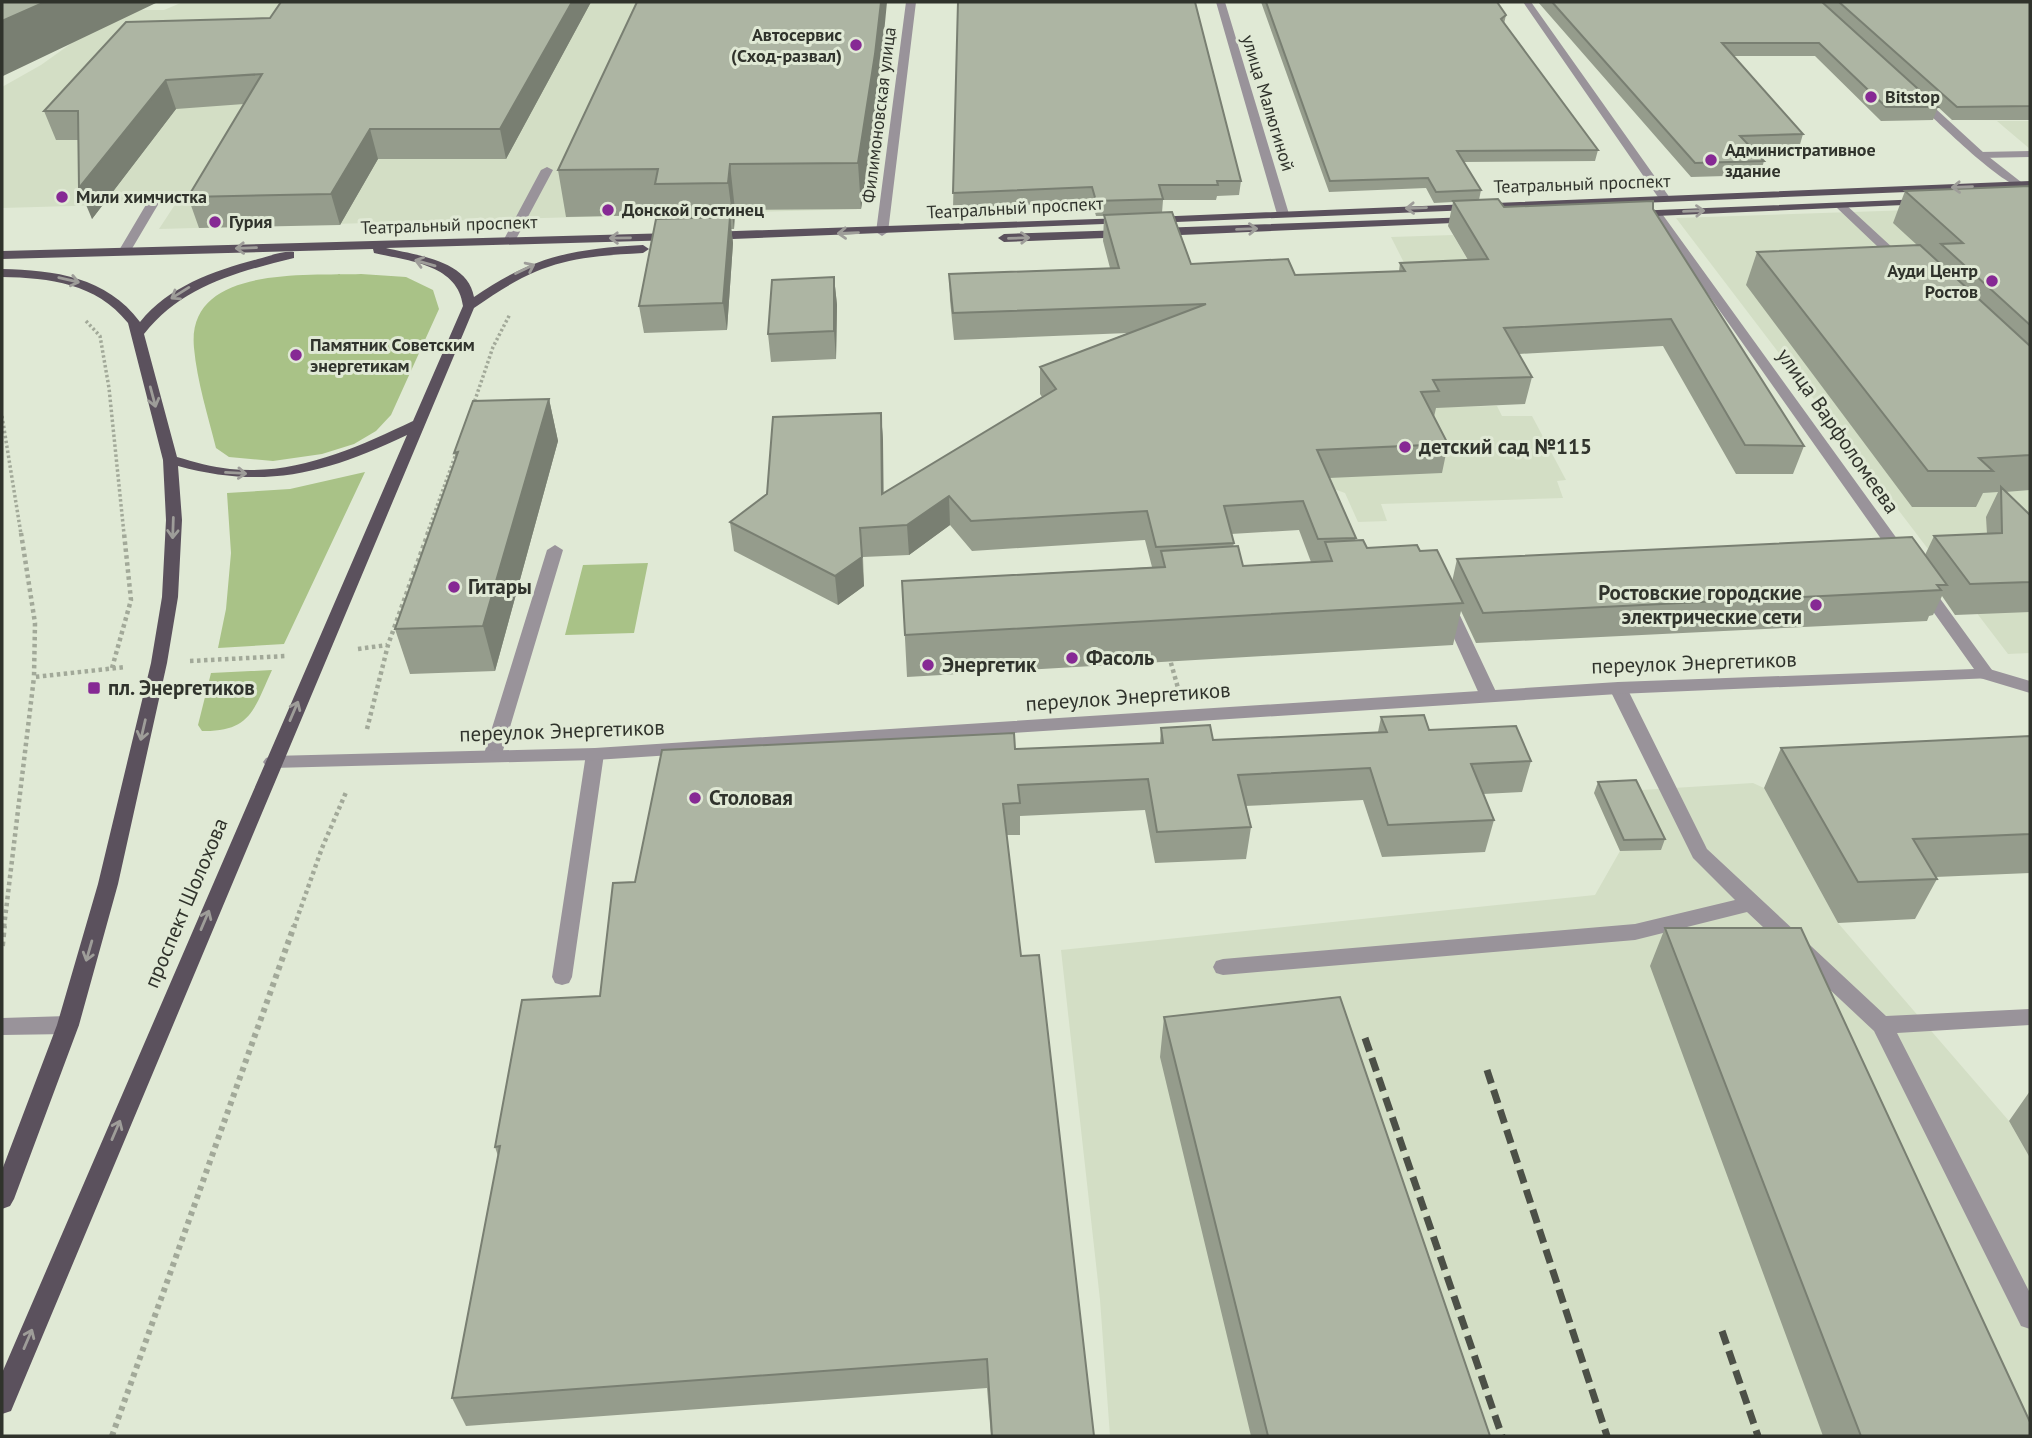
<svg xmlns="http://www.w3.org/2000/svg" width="2032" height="1438" viewBox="0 0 2032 1438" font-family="'PT Sans',sans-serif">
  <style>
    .built { fill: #d3dec5 }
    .green { fill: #a9c287 }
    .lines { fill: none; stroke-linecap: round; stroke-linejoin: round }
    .path-far2 { stroke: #a2a999; stroke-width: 3.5; stroke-dasharray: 2.5 2.5; stroke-linecap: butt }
    .path-far1 { stroke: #a2a999; stroke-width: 4.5; stroke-dasharray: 3.5 3.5; stroke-linecap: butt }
    .path { stroke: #a2a999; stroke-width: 6; stroke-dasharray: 4.5 4.5; stroke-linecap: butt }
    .service { fill: #99939a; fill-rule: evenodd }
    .minor { fill: #99939a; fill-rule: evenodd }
    .primary { fill: #5b515d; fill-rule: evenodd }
    .rail { stroke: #4c5047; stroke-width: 7; stroke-dasharray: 14 7; stroke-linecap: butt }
    .wall { fill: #959c8c; fill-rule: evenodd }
    .shaded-wall { fill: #797f72 }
    .building { fill: #adb5a3; stroke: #797f72; stroke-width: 2 }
    .oneway { stroke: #9e9d99 }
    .poi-dot { fill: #862994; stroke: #e0e9d5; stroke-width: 2.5 }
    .labels { text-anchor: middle; stroke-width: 6; stroke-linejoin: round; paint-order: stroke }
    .far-poi-label { font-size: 18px; font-weight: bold; fill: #30332c; stroke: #e0e9d5; text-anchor: start }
    .far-street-label { font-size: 18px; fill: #30332c; stroke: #e0e9d5 }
    .street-label { font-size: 21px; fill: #30332c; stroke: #e0e9d5 }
    .poi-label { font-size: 21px; font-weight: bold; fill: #30332c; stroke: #e0e9d5; text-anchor: start }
  </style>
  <rect width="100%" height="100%" fill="#e0e9d5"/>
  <!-- built -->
  <path class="built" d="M183 2H789L762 96H878L861 209 159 229 176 203 2 208V87L41 65 118 10H164Z
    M1997 121H2030V149L2004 127Z
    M2030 206V653L2008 654 1676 218Z
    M1453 235 1500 315 1431 316 1391 237Z
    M1443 401 1447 407 1497 406 1502 416H1532L1566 480 1557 481 1563 498 1381 504 1387 521 1358 522 1345 493 1331 488 1285 415Z
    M1753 783 1764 788 1838 923 2009 1121 2030 1158V1436H1110L1100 1300 1061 950 1595 895 1620 851 1594 793Z"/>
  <!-- green -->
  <path class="green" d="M361 274 406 277 433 290 439 309 391 415 376 431 354 444 322 454 273 461 229 457 216 448C208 416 197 381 194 348 186 265 306 276 361 274Z
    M365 472 284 644 218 648 226 609 231 553 227 493 290 489Z
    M648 563 634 633 565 635 583 565Z
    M272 670C254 709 251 732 202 731L198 725 211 673Z"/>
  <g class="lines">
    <!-- path-far2 -->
    <path class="path-far2" d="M86 321 100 336 109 388 124 534
      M473 406 493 347 510 314
      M2 416 21 534
      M427 534 457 451"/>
    <!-- path-far1 -->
    <path class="path-far1" d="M21 533 35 623 34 677 126 667
      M358 649 387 645
      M1169 656 1178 688
      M190 661 286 656
      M112 668 131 600 124 533
      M367 729 388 645 428 533
      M4 927 34 677
      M294 927 322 848 347 790"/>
    <!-- path -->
    <path class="path" d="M2 946 4 926
      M112 1436 294 926"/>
    <!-- service -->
    <path class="service" d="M2030 151V157L1980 158 1975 155 1980 152Z
      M547 167 553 170 515 241 505 244 503 241 541 170Z
      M153 200 159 203 130 252 120 255 118 252 147 203Z
      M1836 203H1844L1906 260V266H1898L1836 207Z
      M555 545 563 550 501 757 498 761H486L483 757 547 550Z
      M1448 602 1456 607 1498 696 1495 700 1489 702 1480 696 1440 607Z
      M1986 668 2030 681V693L1980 678 1978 674 1980 670Z
      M1618 682 1627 688 1707 849 1886 1016 2030 1009V1025L1897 1033 2030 1293V1329L2021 1326 1874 1031 1747 912 1635 940 1223 975 1216 973 1213 967 1216 961 1223 959 1635 924 1735 900 1693 858 1609 688Z
      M595 748 604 754 572 977 569 983 562 985 555 983 552 977 586 754Z
      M68 1016 75 1019 79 1025 75 1031 68 1034 2 1035V1018Z"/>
    <!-- minor -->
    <path class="minor" d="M906 2H916L888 232 882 236 876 232Z
      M1216 2H1225L1289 214 1287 216 1277 214Z
      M1523 2H1531L1670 198 1668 200H1660Z
      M1916 98H1924L1984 153 2021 182V186C2004 188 1933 117 1916 102Z
      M1652 211H1660L1908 554 1910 557 1908 560H1896L1652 215Z
      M1925 584 1931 586 1992 670 1994 674 1992 678 1618 694 595 760 272 768 266 766 263 762 266 758 272 756 595 748 1618 682 1974 669 1917 589Z"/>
    <!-- primary -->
    <path class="primary" d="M2030 181V187L1152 223 1146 220 1152 217Z
      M1923 199 1929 202 1927 204 1633 217 1627 214 1633 211Z
      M1472 217 1476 218V222L1158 236 1152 232 1158 228Z
      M1125 218 1129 219V223L708 240 702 236 708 232Z
      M1126 230 1130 231V237L1004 242 998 238 1004 234Z
      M673 233 677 234V240L386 248C415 255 468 260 474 297 533 256 573 249 643 245L649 249 643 253C566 257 538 263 474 308L11 1411 2 1414V1373L407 435C327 473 266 490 178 466L182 520 178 597 167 663 118 884 79 1025 14 1199 10 1206 2 1209V1170L57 1025 98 884 151 663 162 597 166 520 163 460 128 323C96 283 50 278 2 277V269C54 270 107 277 140 322 170 285 217 270 262 258 272 255 284 251 294 252V258C237 272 182 286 144 334L177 457C194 462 212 467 230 469 295 476 356 448 413 421L463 306C458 264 408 261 374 253L373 249 2 259V251Z"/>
    <!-- rail -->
    <path class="rail" d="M1365 1038 1502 1436
      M1487 1070 1607 1436
      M1722 1331 1758 1436"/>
  </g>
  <!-- wall -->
  <path class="wall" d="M281 2H591L506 159H378L340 225 199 228 188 197 244 104 176 109 92 219 79 140H56L44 111 270 18Z
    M958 2 1241 181 1239 195 1217 196 1216 200H1163L1162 213 1191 264 1295 275 1399 271 1400 263 1468 260 1448 226 1453 202 1434 203 1426 188 1329 192 1261 2H1497L1506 15 1504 24 1598 150 1595 161 1463 162 1481 190 1479 200 1504 207 1653 209 1804 446 1793 474H1736L1663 346 1519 354 1532 377 1525 404 1436 408 1434 417 1448 444 1442 473 1329 478 1356 538 1355 540 1367 548 1420 551 1452 582 1457 559 1925 555 1934 536 1987 534 1986 517 1998 492 1983 493 1976 507H1912L1746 285 1757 252 1917 245 1893 223 1905 191 2030 186V490L2005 492 2030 515V612L1955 615 1942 596 1933 615 1929 616 1927 621 1476 643 1461 611 1453 645 907 677 902 581 1152 567 1145 540 972 551 950 525 909 555 863 557 864 586 838 605 734 551 730 522 881 413 883 441V494L1042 397 1040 394V367L1128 333 954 340 950 300 949 274 1110 268 1103 241 1104 216H1096L1092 202 953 208ZM1299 530 1311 562 1243 566 1233 547 1234 543 1231 534Z
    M1538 2H2030V120H1952L1938 107 1933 120 1881 121 1815 56H1734L1803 134 1799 148 1753 149 1764 161 1760 175 1691 177Z
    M878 96 861 209 735 210 734 229H731L733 243 727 330 644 333 639 306 660 219V215L566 217 558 170Z
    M834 277 837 305 836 359 771 362 768 334Z
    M549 399 558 441 495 671 410 674 395 629 456 458 454 453Z
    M1381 717 1531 761 1522 792 1483 794 1494 820 1485 852 1382 857 1363 800 1245 806 1251 827 1246 859 1155 863 1145 810 1020 816V835H1006L1021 956 1094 1436H991L987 1388 466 1426 452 1398 498 1156 495 1147 600 996 635 882 1015 749 1160 743 1161 728 1213 740 1378 732Z
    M2030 736V873L1935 877 1937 879 1915 919 1838 923 1764 788 1781 748Z
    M1598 782 1665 839 1661 850 1620 851 1594 793Z
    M1665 928 2030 1436H1823L1650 966Z
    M1164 1017 1490 1436H1251L1160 1057Z
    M2030 1091V1158L2009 1121Z"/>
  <!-- shaded-wall -->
  <path class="shaded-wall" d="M45 2H158L3 76 2 74V21Z
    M572 2H591L506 159 500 129Z
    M881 2H887L878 96 861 209 858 163Z
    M166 80 176 109 92 219 79 188Z
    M370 129 378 159 340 225 331 194Z
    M730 164 735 210 734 229 728 183Z
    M730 217 733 243 727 330 723 303Z
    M834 277 837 305 836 359 834 331Z
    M549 399 558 441 495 671 483 626Z
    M881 413 883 441 884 523 882 494Z
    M949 496 950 525 909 555 907 525Z
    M860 528 864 586 838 605 835 576Z"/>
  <!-- building -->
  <path class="building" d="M2 2H45L2 21Z
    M281 2H572L500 129H370L331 194 188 197 262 74 166 80 79 188 78 111H44L126 22 270 18Z
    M637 2H881L875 54 858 163 730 164 728 183 655 184 658 169 558 170Z
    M958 2H1195L1241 181H1217L1218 185H1159L1163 199 1096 201 1092 187 953 193Z
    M1266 2H1497L1506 15 1501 19 1598 150 1457 151 1481 190 1436 192 1428 178 1330 181Z
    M1552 2H1822L1938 107H1886L1819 43H1722L1803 134 1740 136 1764 161 1695 163Z
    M1839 2H2030V106L1957 107Z
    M2030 186V325L1941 244 1963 243 1905 191Z
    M1498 199 1504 207 1653 201V209L1804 446 1745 445 1671 319 1504 328 1532 377 1433 380 1439 391 1421 392 1448 444 1317 450 1356 538 1318 539 1303 501 1224 506 1234 543 1156 547 1147 511 971 521 949 496 907 525 860 528 862 557 835 576 730 522 767 494 773 417 881 413 882 494 1056 389 1040 367 1206 304 953 313 949 274 1119 268 1104 215 1172 212 1191 264 1288 259 1295 275 1405 271 1400 263 1488 259 1453 201Z
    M730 217 723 303 639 306 656 219Z
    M1920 245 2030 346V455L1979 458 1993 471H1928L1757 252Z
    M834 277V331L768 334 772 280Z
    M549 399 483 626 395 629 458 452 454 453 473 401Z
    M2001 487 2030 515V582L1970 584 1934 536 2002 533Z
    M1912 537 1947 585H1937L1941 590 1483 613 1457 559Z
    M1363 540 1367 548 1417 545 1420 551 1437 550 1463 603 905 635 902 581 1165 567 1161 551 1238 546 1243 566 1332 561 1325 542Z
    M1424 715 1429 730 1516 726 1531 761 1471 764 1494 820 1388 825 1370 768 1238 775 1251 827 1157 832 1148 779 1018 785 1020 803 1003 804 1021 956 1039 955 1094 1436H992L987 1359 452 1398 500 1146 495 1147 522 1000 600 996 613 883 635 882 662 750 1014 733 1015 749 1163 743 1161 728 1210 725 1213 740 1387 732 1381 717Z
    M2030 736V834L1913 839 1937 879 1858 882 1781 748Z
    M1636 780 1665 839 1624 840 1598 782Z
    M1665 928H1801L2030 1422V1436H1861Z
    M1340 997 1490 1436H1268L1164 1017Z"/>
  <!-- one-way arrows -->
  <defs><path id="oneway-shaft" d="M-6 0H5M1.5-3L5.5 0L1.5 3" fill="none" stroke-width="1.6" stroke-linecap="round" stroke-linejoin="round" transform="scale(1.75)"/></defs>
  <g class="oneway">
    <use href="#oneway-shaft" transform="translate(1962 187) rotate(178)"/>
    <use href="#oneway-shaft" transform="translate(1416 208) rotate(178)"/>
    <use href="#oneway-shaft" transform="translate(1694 211) rotate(-2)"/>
    <use href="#oneway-shaft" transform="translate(1247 229) rotate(-2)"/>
    <use href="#oneway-shaft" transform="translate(848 233) rotate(178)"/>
    <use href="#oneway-shaft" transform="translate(620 238) rotate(179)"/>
    <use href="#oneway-shaft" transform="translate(1019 238) rotate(-2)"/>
    <use href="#oneway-shaft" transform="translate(246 248) rotate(178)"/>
    <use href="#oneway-shaft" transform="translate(425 263) rotate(-164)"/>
    <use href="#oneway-shaft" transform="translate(525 269) rotate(-26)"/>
    <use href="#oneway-shaft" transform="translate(69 280) rotate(13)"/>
    <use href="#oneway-shaft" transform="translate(180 293) rotate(148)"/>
    <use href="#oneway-shaft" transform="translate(153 397) rotate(75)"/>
    <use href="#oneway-shaft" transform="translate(236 473) rotate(3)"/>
    <use href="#oneway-shaft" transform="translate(173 528) rotate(92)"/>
    <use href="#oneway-shaft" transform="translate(294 711) rotate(-67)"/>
    <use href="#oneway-shaft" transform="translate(143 730) rotate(103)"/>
    <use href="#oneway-shaft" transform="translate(205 920) rotate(-67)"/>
    <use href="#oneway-shaft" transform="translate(89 951) rotate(106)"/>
    <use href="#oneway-shaft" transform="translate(116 1130) rotate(-67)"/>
    <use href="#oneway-shaft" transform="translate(28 1339) rotate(-67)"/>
  </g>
  <!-- markers -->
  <g class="poi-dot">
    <circle cx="856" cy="45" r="7"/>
    <circle cx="1871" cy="97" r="7"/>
    <circle cx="1711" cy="160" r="7"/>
    <circle cx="62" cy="197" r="7"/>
    <circle cx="608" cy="210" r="7"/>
    <circle cx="215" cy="222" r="7"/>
    <circle cx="1992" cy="281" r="7"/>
    <circle cx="296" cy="355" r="7"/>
    <circle cx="1405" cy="447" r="7"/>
    <circle cx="454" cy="587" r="7"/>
    <circle cx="1816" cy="605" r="7"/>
    <circle cx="1072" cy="658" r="7"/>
    <circle cx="928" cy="665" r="7"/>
    <rect x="87" y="681" width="14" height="14" rx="3.5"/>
    <circle cx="695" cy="798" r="7"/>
  </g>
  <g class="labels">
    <!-- far-poi labels -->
    <g class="far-poi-label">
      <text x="842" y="41" text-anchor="end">Автосервис<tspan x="842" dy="21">(Сход-развал)</tspan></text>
      <text x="1885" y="103">Bitstop</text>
      <text x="1725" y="156">Административное<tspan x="1725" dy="21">здание</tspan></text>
      <text x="76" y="203">Мили химчистка</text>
      <text x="622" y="216">Донской гостинец</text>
      <text x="229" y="228">Гурия</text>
      <text x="1978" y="277" text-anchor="end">Ауди Центр<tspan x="1978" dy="21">Ростов</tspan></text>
      <text x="310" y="351">Памятник Советским<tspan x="310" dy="21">энергетикам</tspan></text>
    </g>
    <!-- far-street labels -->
    <g class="far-street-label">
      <text transform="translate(1268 103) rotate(73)" y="6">улица Малюгиной</text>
      <text transform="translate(879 115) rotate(-83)" y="6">Филимоновская улица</text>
      <text transform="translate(1582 184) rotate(-2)" y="6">Театральный проспект</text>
      <text transform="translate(1015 208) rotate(-3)" y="6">Театральный проспект</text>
      <text transform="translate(449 225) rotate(-2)" y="6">Театральный проспект</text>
    </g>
    <!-- street labels -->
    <g class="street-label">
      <text transform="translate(1838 431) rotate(55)" y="7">улица Варфоломеева</text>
      <text transform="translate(1694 663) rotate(-2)" y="7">переулок Энергетиков</text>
      <text transform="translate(1128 697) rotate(-4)" y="7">переулок Энергетиков</text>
      <text transform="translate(562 731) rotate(-2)" y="7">переулок Энергетиков</text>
      <text transform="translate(186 903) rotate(-67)" y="7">проспект Шолохова</text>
    </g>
    <!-- poi labels -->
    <g class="poi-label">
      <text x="1419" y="454">детский сад №115</text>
      <text x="468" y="594">Гитары</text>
      <text x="1802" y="600" text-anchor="end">Ростовские городские<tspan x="1802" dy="24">электрические сети</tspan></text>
      <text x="1086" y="665">Фасоль</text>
      <text x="942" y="672">Энергетик</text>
      <text x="108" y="695">пл. Энергетиков</text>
      <text x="709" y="805">Столовая</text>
    </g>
  </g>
  <!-- border -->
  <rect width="2032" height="1438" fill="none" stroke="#30332c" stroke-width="7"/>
</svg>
